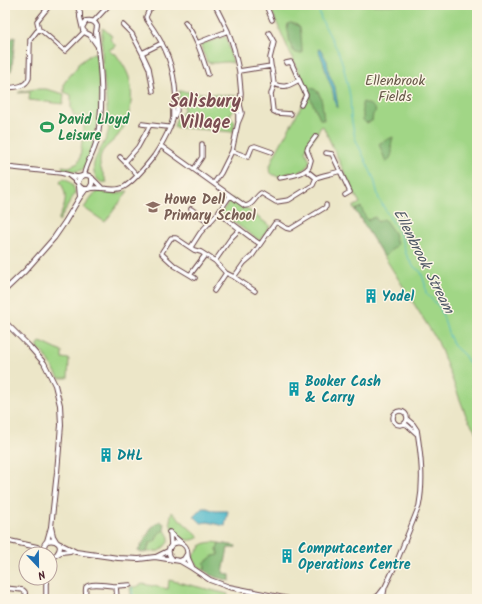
<svg xmlns="http://www.w3.org/2000/svg" width="482" height="604" viewBox="0 0 482 604" font-family="Kalam,sans-serif">
  <style>
    .green { fill: #a1d686; stroke: #767a58 }
    .forest { fill: #80b773; stroke: #656b4f }
    .water { fill: #4db8ca; stroke: #4c6c7a }
    .lines { fill: none; stroke-linecap: round; stroke-linejoin: round }
    .stream { stroke: #4db8ca; stroke-width: 1 }
    .minor-casing { stroke: #623d43; stroke-width: 5.5 }
    .tertiary-casing { stroke: #623d43; stroke-width: 6 }
    .minor { stroke: #fff; stroke-width: 3.5 }
    .tertiary { stroke: #fff; stroke-width: 4 }
    .labels { text-anchor: middle; stroke-width: 3; stroke-linejoin: round; paint-order: stroke }
    .park-label { font-size: 14px; fill: #645646; stroke: #fcf5e5 }
    .leisure-label { font-size: 14px; font-weight: bold; fill: #27864d; stroke: #fcf5e5; text-anchor: start }
    .education-label { font-size: 14px; font-weight: bold; fill: #785e54; stroke: #fcf5e5; text-anchor: start }
    .culture-label { font-size: 14px; font-weight: bold; fill: #0d838f; stroke: #fcf5e5; text-anchor: start }
    .water-label { font-size: 15px; font-style: italic; fill: #4b5563; stroke: #fcf5e5 }
    .district-label { font-size: 18px; font-weight: bold; fill: #7b4d52; stroke: #fcf5e5 }
  </style>
  <rect width="100%" height="100%" fill="#fcf5e5"/>
  <filter id="ink" filterUnits="userSpaceOnUse"><feTurbulence type="fractalNoise" baseFrequency=".025" numOctaves="2"/><feDisplacementMap in="SourceGraphic" scale="8" xChannelSelector="R" yChannelSelector="G"/><feConvolveMatrix kernelMatrix="1 2 1 2 8 2 1 2 1" color-interpolation-filters="sRGB"/></filter>
  <filter id="wash" filterUnits="userSpaceOnUse"><feTurbulence type="fractalNoise" baseFrequency=".012" numOctaves="4" result="noise"/><feDisplacementMap in="SourceGraphic" scale="16" xChannelSelector="R" yChannelSelector="G"/><feGaussianBlur stdDeviation="0.9" result="paint"/><feColorMatrix in="noise" values="0 0 0 0 0 0 0 0 0 0 0 0 0 0 0 0 0 1.4 0 .05"/><feComposite in="paint" operator="in"/></filter>
  <g filter="url(#wash)">
    <rect width="100%" height="100%" fill="#ece6c8"/>
    <!-- green -->
    <path class="green" d="M269 5H477V433L467 418 438 342 353 207 360 203 353 191 323 126 321 127 305 151 306 154H307L310 161 305 169 301 171 296 174 290 173H287L286 175 278 177 272 174 270 172 269 169 274 156 308 94Z
      M103 28 112 36 110 39 116 46 109 50 113 54 115 53C120 60 126 68 129 77 135 98 130 124 114 140 108 146 101 149 100 159 99 168 104 175 107 182 102 183 99 182 96 177 88 163 101 151 106 138 107 136 108 132 109 129L102 60V33Z
      M226 36 233 63C224 60 216 65 207 62L201 46 202 44Z
      M96 52C101 83 101 115 93 146 91 154 87 162 84 169 76 173 71 171 63 169L62 166 69 167 78 163 80 158 85 117 74 116 71 108V95L64 92V83L77 67 78 64 90 55Z
      M35 89H46L64 94 63 104 29 100 30 92 18 93 19 92Z
      M179 91 237 96 236 108 230 114 231 118 235 121 233 132 174 127 177 117 182 113 184 109V106L179 104Z
      M64 178C71 181 74 186 75 193L59 221 58 220C65 206 69 196 60 182Z
      M99 191 116 194 126 191H128L105 222 84 208 92 196Z
      M232 198 270 226 260 241 221 213Z
      M40 342 43 343 62 352V358L69 359 68 378H59L47 358 38 348V344Z
      M172 512 199 537C187 546 172 534 170 522 170 518 171 515 172 512Z
      M165 530 169 537V541L163 548 159 551 147 552 149 544 156 540C157 534 159 531 165 530Z
      M213 542 219 543 217 549 220 554 219 555 205 565V571C196 564 186 557 201 548L200 546 206 543Z
      M169 580 228 594 227 599H131L130 587H135L143 584 168 589Z"/>
    <!-- forest -->
    <path class="forest" d="M291 23C295 24 298 25 300 28 301 32 302 49 302 53 292 56 290 44 289 37 289 32 286 29 288 24Z
      M15 36 12 67 11 71 5 72V44Z
      M310 88C324 89 322 110 324 120L320 119 307 91Z
      M363 102C369 104 373 106 376 111L373 114 372 121 366 123 363 120V113L362 108V104Z
      M393 137 391 146C394 151 391 159 386 162L379 144 380 143Z
      M361 207 367 220 375 217 378 222 384 219 394 233 397 245 384 257 355 210Z
      M160 521 164 524 165 530C159 532 158 534 156 540L149 544 147 552 143 553 138 551 152 527Z
      M219 543 236 546 235 548H228L223 573 229 574 230 575V581L215 577 205 571V565L204 563 213 556 219 555 217 549Z"/>
    <!-- water -->
    <path class="water" d="M318 49 321 50 327 61 329 74 335 87 338 108 336 107 332 88 327 76 323 61Z
      M202 508H207L215 511H228L225 526 208 522 201 523 194 516Z"/>
    <g class="lines">
      <!-- stream -->
      <path class="stream" d="M318 5 321 19 338 51 343 65 350 96 351 117 355 138 374 179 379 199 390 218 399 231 406 254 413 266 421 272 425 284 426 293 440 308 444 319 448 333 454 346 464 355 470 365 477 387
        M132 587 133 599"/>
    </g>
  </g>
  <g filter="url(#ink)">
    <g class="lines">
      <defs>
        <path id="minor" d="M266 5 272 20
          M94 21 109 5
          M185 22C197 38 202 56 208 74
          M123 25 132 34 142 53 149 68 153 91
          M39 30 37 21 50 5
          M269 33 274 42 270 58 271 66
          M197 43 228 31
          M142 53 162 43
          M286 63 291 62 306 95 301 105
          M239 71 271 66C273 72 273 78 274 84 285 89 290 85 299 80
          M274 84 271 94 273 111 277 113 291 114
          M5 88C14 87 25 88 29 78L30 42V40L37 31 39 30 42 31 65 51 84 32
          M173 118V107L175 101
          M238 121V112L240 106
          M142 124 150 125
          M161 146 245 206C253 206 255 197 261 193L276 202 289 200 313 185 316 178C322 175 332 174 340 171
          M232 151 248 157 252 147 255 146 272 152
          M326 153 332 154 350 192 345 195
          M120 157 125 162
          M5 167 61 173 77 177 82 176
          M194 169 202 157V144
          M306 170 309 167 311 160 307 150 308 147 316 136
          M68 175 78 183
          M137 175 125 162 138 147 150 125 168 127 170 128
          M92 178 101 187
          M279 178C289 176 298 176 306 170L316 178
          M214 183 221 173 232 151 238 123 241 116 242 113 240 105 241 93 239 71 234 49 228 31 215 5
          M89 189C100 185 114 193 124 187 134 181 147 165 154 156 160 147 166 137 170 127 172 124 172 121 173 118 175 115 177 113 177 110 177 106 176 102 176 98 174 65 166 46 147 20L146 17 149 10 155 5
          M191 209 210 223
          M218 213C233 223 245 234 260 244
          M191 247 200 233 218 213 230 196
          M205 255 190 275 175 266 162 254V252L171 238H176L194 250 201 252 215 261 226 273 234 277 255 291
          M215 261 231 238 240 229
          M190 275 195 278
          M234 277 244 263 252 256 275 223H278L286 228 290 229 326 207V205
          M214 291 226 273
          M393 418a7 7 0 1 1 14 0a7 7 0 1 1-14 0Z
          M404 424 407 425 417 434
          M169 532 182 543
          M170 532 171 545
          M50 564 54 556
          M116 586 130 585
          M5 588 23 590 25 592 26 599
          M378 596 385 587 395 566 419 506C424 481 421 455 417 430L413 424 407 419
          M383 598 385 587
          M46 599V584L47 578
          M75 599 86 597C86 594 85 590 86 587 90 582 110 586 116 586L117 599"/>
        <path id="tertiary" d="M77 5 80 13V17L83 30 86 33 90 35 97 45
          M83 26 86 21C91 20 95 21 97 26L96 32C101 68 105 107 96 143 93 154 86 164 84 175
          M79 186 83 189H89L92 184V178C86 172 79 176 78 183L79 186 80 197
          M5 290 25 271 54 238 65 222 80 197 86 189
          M5 322 29 346 44 363 55 385 60 405 61 425 57 472 51 527 47 541
          M51 527 53 536 56 541
          M5 540 37 547 44 552
          M58 543 76 552 118 558 139 559 155 557 180 561 184 559 187 554
          M46 554C42 549 43 545 47 541 57 539 64 545 57 554
          M50 556H54L61 552 70 551
          M156 557 168 551
          M173 560C161 549 177 536 185 546 188 549 187 554 188 558 189 561 191 564 192 567
          M180 561 192 568 210 580 229 587 289 599
          M373 599 378 596H381L384 599"/>
      </defs>
      <!-- minor casing -->
      <use href="#minor" class="minor-casing"/>
      <!-- tertiary casing -->
      <use href="#tertiary" class="tertiary-casing"/>
      <!-- minor -->
      <use href="#minor" class="minor"/>
      <!-- tertiary -->
      <use href="#tertiary" class="tertiary"/>
    </g>
  </g>
  <!-- icons -->
  <defs>
    <symbol id="stadium-bare" viewBox="-9 -9 18 18"><path d="M0-5a6.5 5 0 1 0 0 10a6.5 5 0 1 0 0-10ZM-3.5-1.8h7v3.6h-7Z" fill="#2e9e5b" stroke="#fcf5e5" stroke-width="2.5" paint-order="stroke"/></symbol>
    <symbol id="school-bare" viewBox="-9 -9 18 18"><path d="M0-5L7-2L0 1L-7-2ZM-4 1L0 2.5L4 1V4Q0 6-4 4Z" fill="#8d6e63" stroke="#fcf5e5" stroke-width="2.5" paint-order="stroke"/></symbol>
    <symbol id="building-bare" viewBox="-9 -9 18 18"><path d="M-4-6H4V6H1V3H-1V6H-4ZM-2.5-4.3h1.7v1.8h-1.7ZM.8-4.3h1.7v1.8H.8ZM-2.5-1h1.7V.8h-1.7ZM.8-1h1.7V.8H.8Z" fill="#0f9aa8" stroke="#fcf5e5" stroke-width="2.5" paint-order="stroke"/></symbol>
  </defs>
  <g fill-rule="evenodd">
    <use href="#stadium-bare" x="37" y="117" width="20" height="20"/>
    <use href="#school-bare" x="143" y="197" width="20" height="20"/>
    <use href="#building-bare" x="361" y="286" width="20" height="20"/>
    <use href="#building-bare" x="284" y="379" width="20" height="20"/>
    <use href="#building-bare" x="96" y="445" width="20" height="20"/>
    <use href="#building-bare" x="277" y="546" width="20" height="20"/>
  </g>
  <g class="labels">
    <!-- park labels -->
    <g class="park-label">
      <text x="395" y="85">Ellenbrook<tspan x="395" dy="16">Fields</tspan></text>
    </g>
    <!-- leisure labels -->
    <g class="leisure-label">
      <text x="58" y="124">David Lloyd<tspan x="58" dy="16">Leisure</tspan></text>
    </g>
    <!-- education labels -->
    <g class="education-label">
      <text x="164" y="204">Howe Dell<tspan x="164" dy="16">Primary School</tspan></text>
    </g>
    <!-- culture labels -->
    <g class="culture-label">
      <text x="382" y="301">Yodel</text>
      <text x="305" y="386">Booker Cash<tspan x="305" dy="16">&amp; Carry</tspan></text>
      <text x="117" y="460">DHL</text>
      <text x="298" y="553">Computacenter<tspan x="298" dy="16">Operations Centre</tspan></text>
    </g>
    <!-- water labels -->
    <g class="water-label">
      <text transform="translate(424 261) rotate(63)" y="5">Ellenbrook Stream</text>
    </g>
    <!-- district labels -->
    <g class="district-label">
      <text x="205" y="107">Salisbury<tspan x="205" dy="21">Village</tspan></text>
    </g>
  </g>
  <!-- margin -->
  <rect width="482" height="604" fill="none" stroke="#fcf5e5" stroke-width="20"/>
  <!-- north arrow -->
  <g transform="translate(38 566) rotate(158)"><circle r="19" fill="#fcf5e5" stroke="#b59f9b"/>
  <path d="M0-3L7 15L0 10L-7 15Z" fill="#1f6fb2"/>
  <text y="-6" font-size="11" font-weight="bold" text-anchor="middle" fill="#4a1f2b">N</text>
  </g>
</svg>
